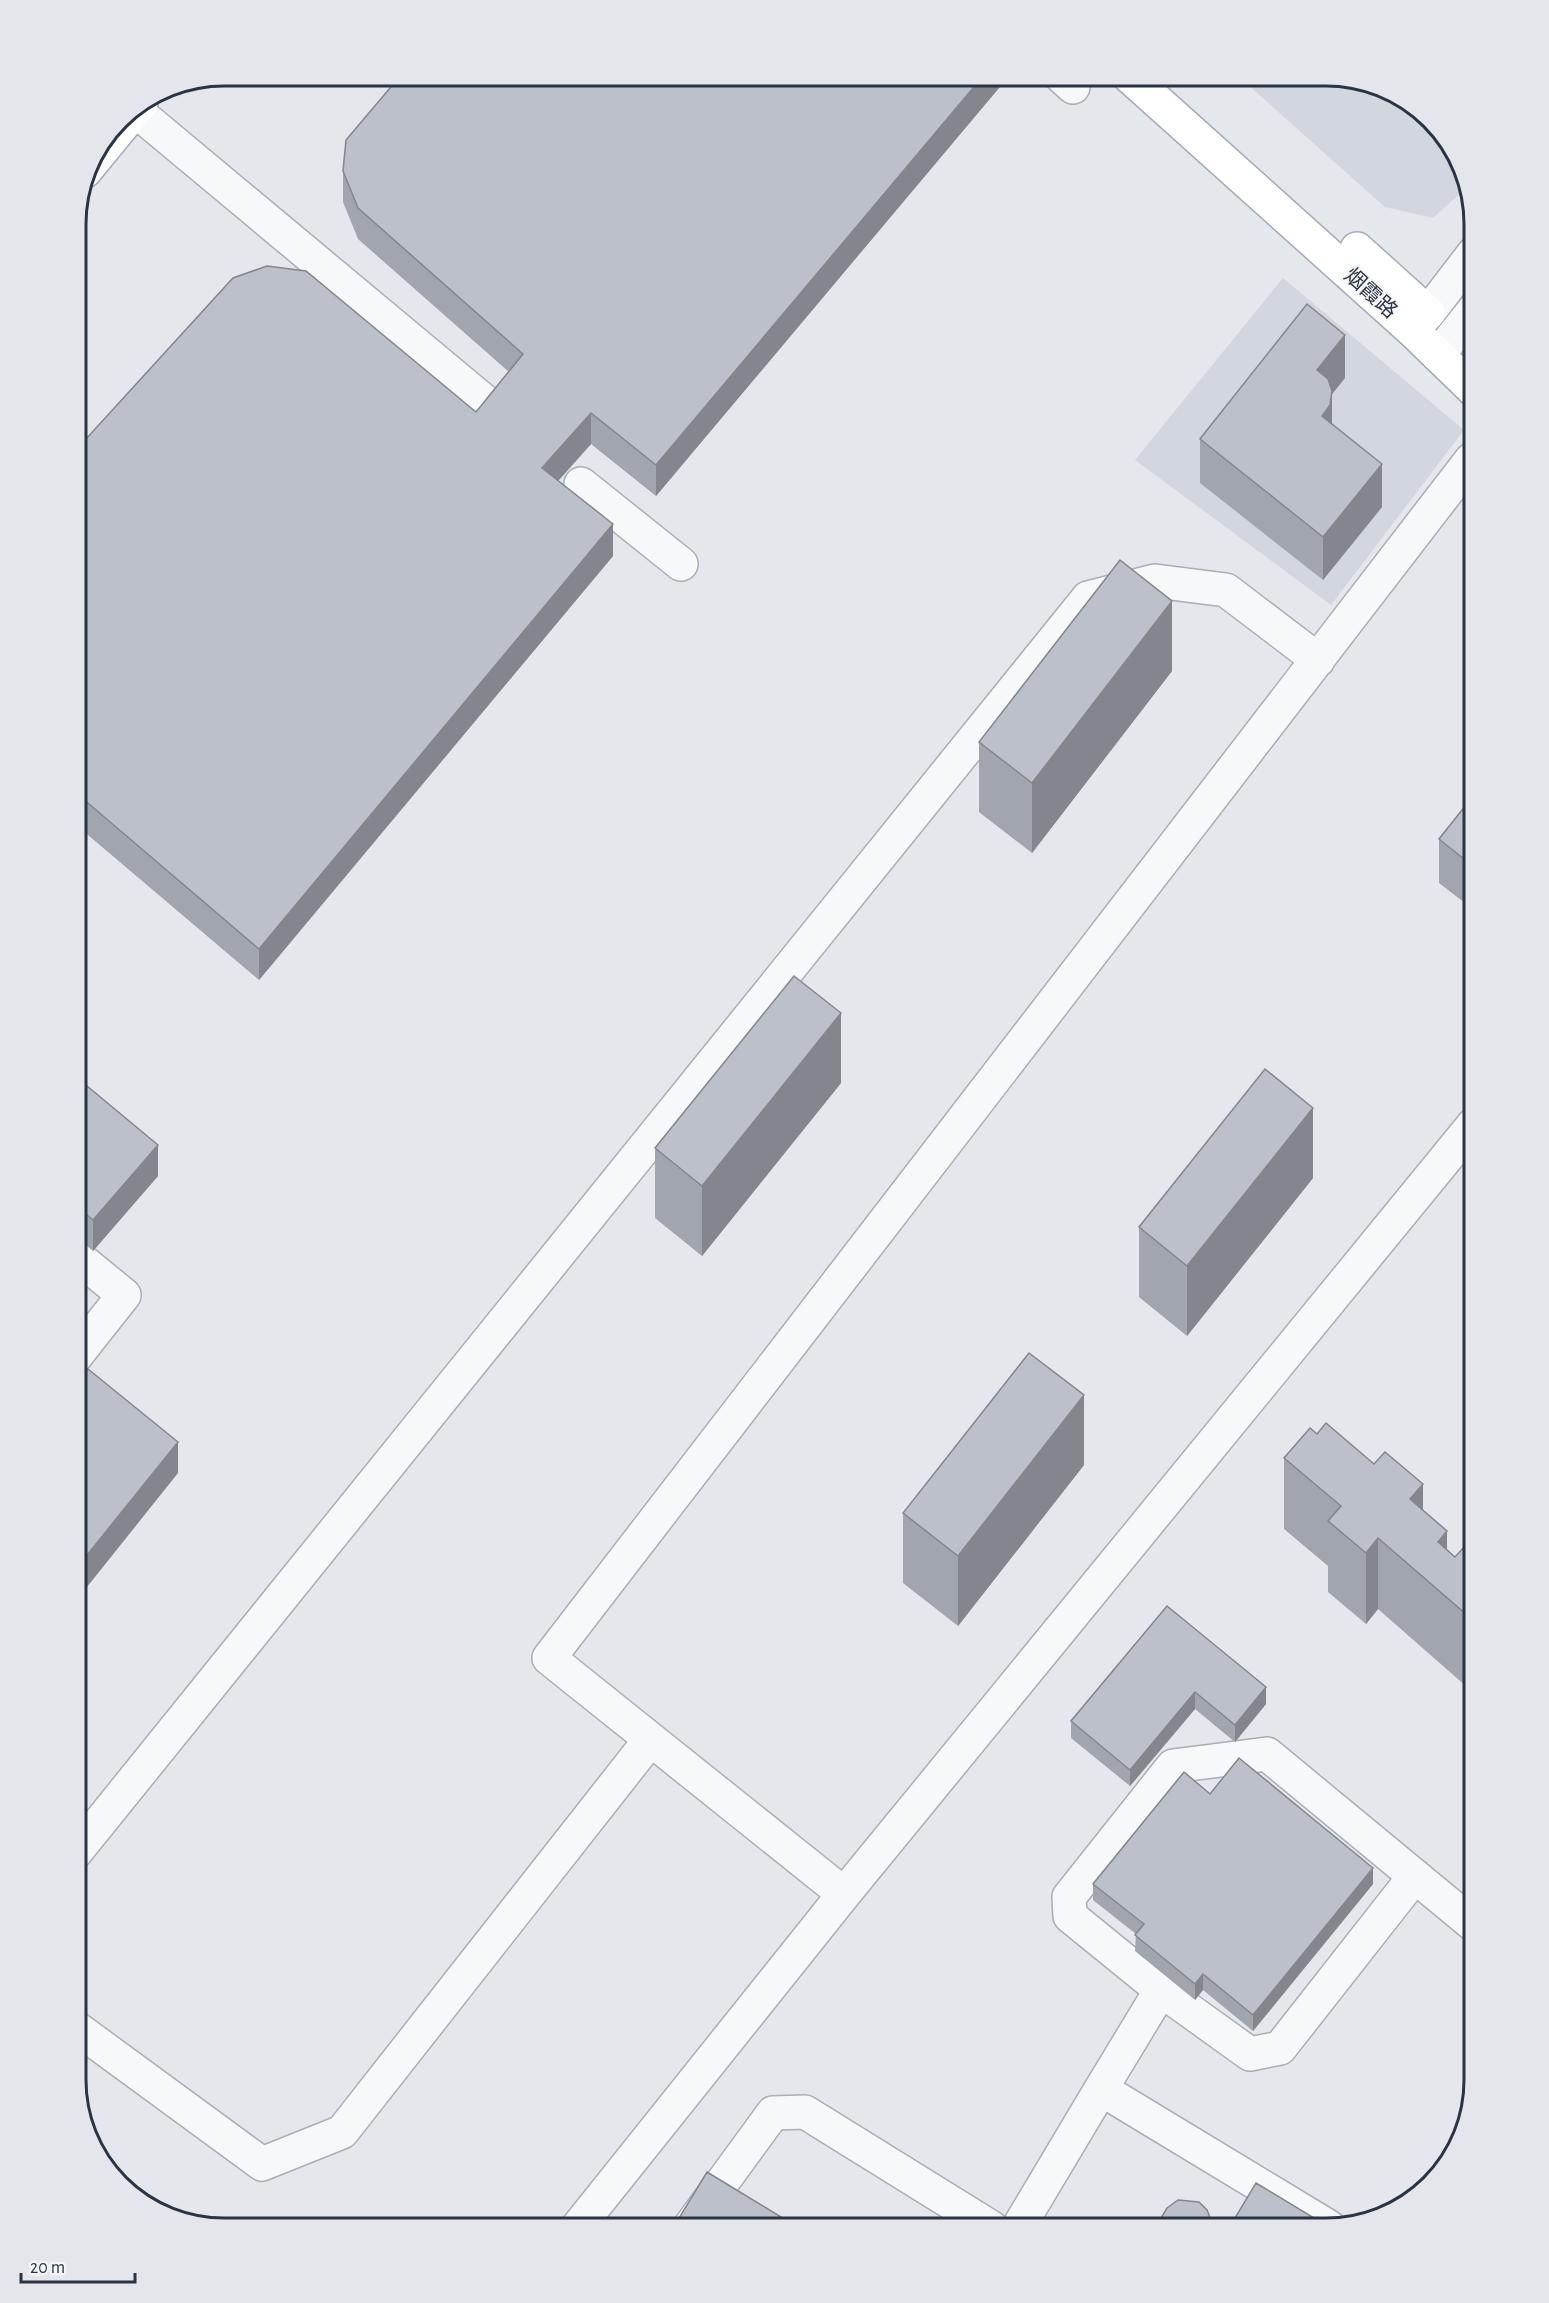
<svg xmlns="http://www.w3.org/2000/svg" width="1549" height="2303" viewBox="0 0 1549 2303" font-family="'Alegreya Sans','Noto Sans SC',sans-serif">
  <style>
    .built { fill: #d2d6de }
    .lines { fill: none; stroke-linecap: round; stroke-linejoin: round }
    .minor-casing { stroke: #a9aeb7; stroke-width: 36 }
    .major-casing { stroke: #a3abb8; stroke-width: 36 }
    .minor { stroke: #f7f8fa; stroke-width: 33 }
    .major { stroke: #fff; stroke-width: 33 }
    .wall { fill: #a1a5ae }
    .shaded-wall { fill: #83868d }
    .building { fill: #bbc0ca; stroke: #83868d; stroke-width: 1.5 }
    .labels { text-anchor: middle; stroke-width: 4.5; stroke-linejoin: round; paint-order: stroke }
    .street-label { font-size: 21px; fill: #2b3445; stroke: #f4f6f9 }
    .rim { fill: none; stroke: #2b3445; stroke-width: 3 }
  </style>
  <rect width="100%" height="100%" fill="#e4e7ec"/>
  <!-- built -->
  <path class="built" d="M1237 75H1335L1400 95 1454 149 1465 189 1433 218 1385 207Z
    M1283 278 1464 430 1331 605 1135 460Z"/>
  <g class="lines">
    <defs>
      <path id="minor" d="M1060 75 1073 87
        M135 110 484 401
        M1428 313 1474 253
        M1438 355 1474 310
        M581 484 681 564
        M75 1357 124 1295 75 1255
        M75 1853 1088 598 1155 581 1226 590 1318 660
        M1415 1876 1280 2048 1250 2054 1161 1990 1070 1916 1069 1897 1173 1766 1267 1754 1474 1925
        M844 1894 549 1658 1471 460 1474 462
        M75 2027 262 2164 342 2132 650 1740
        M1101 2089 1161 1990
        M577 2228 844 1894 1474 1124
        M689 2228 773 2113 805 2112 992 2228
        M1018 2228 1101 2089 1329 2227"/>
      <path id="major" d="M1128 75 1412 330 1474 390
        M85 171 141 103
        M1357 249 1428 313 1412 330"/>
    </defs>
    <!-- minor casing -->
    <use href="#minor" class="minor-casing"/>
    <!-- major casing -->
    <use href="#major" class="major-casing"/>
    <!-- minor -->
    <use href="#minor" class="minor"/>
    <!-- major -->
    <use href="#major" class="major"/>
  </g>
  <!-- wall -->
  <path class="wall" d="M1004 75V82L656 496 591 444 558 481 613 556 259 980 75 824V451L476 412 509 372 358 239 343 202V171Z
    M1345 378 1332 394V424L1382 507 1323 580 1200 483V439Z
    M1172 671 1032 853 979 812V742Z
    M1474 795V910L1439 883V839Z
    M75 1076 158 1176 93 1251 75 1236Z
    M841 1083 702 1256 655 1218V1148Z
    M1313 1178 1187 1336 1139 1297V1227Z
    M1474 1217V1293L1471 1291V1220Z
    M1317 1434 1423 1509 1447 1551 1455 1557 1474 1552V1717L1467 1711V1687L1378 1609 1366 1624 1328 1592V1566L1284 1529V1458Z
    M1084 1465 958 1626 903 1583V1513Z
    M1167 1606 1266 1704 1235 1742 1195 1709 1130 1786 1071 1738V1721Z
    M1210 1794 1373 1884 1253 2031 1203 1990 1195 2000 1135 1951 1136 1934 1093 1900V1884Z"/>
  <!-- shaded-wall -->
  <path class="shaded-wall" d="M984 75H1004V82L656 496V465Z
    M1345 335V378L1332 394V434L1322 460 1317 370Z
    M591 413V444L542 499V468Z
    M1382 464V507L1323 580V537Z
    M613 524V556L259 980V949Z
    M1172 601V671L1032 853V783Z
    M841 1013V1083L702 1256V1186Z
    M1313 1108V1178L1187 1336V1266Z
    M158 1145V1176L93 1251V1220Z
    M1084 1395V1465L958 1626V1556Z
    M178 1442V1473L75 1602V1570Z
    M1423 1484V1555L1410 1499Z
    M1447 1531V1598L1438 1542Z
    M1378 1538V1609L1366 1624V1553Z
    M1266 1687V1704L1235 1742V1725Z
    M1195 1692V1709L1130 1786V1770Z
    M1373 1868V1884L1253 2031V2015Z
    M1203 1974V1990L1195 2000V1984Z"/>
  <!-- building -->
  <path class="building" d="M401 75H984L656 465 591 413 542 468 613 524 259 949 75 792V451L233 278 267 266 306 271 476 412 523 354 358 208 343 171 346 140Z
    M1307 304 1345 335 1317 370 1328 379 1332 391 1330 405 1322 416 1382 464 1323 537 1200 439Z
    M1120 560 1172 601 1032 783 979 742Z
    M1474 795V867L1439 839Z
    M794 976 841 1013 702 1186 655 1148Z
    M1265 1069 1313 1108 1187 1266 1139 1227Z
    M75 1076 158 1145 93 1220 75 1205Z
    M1029 1353 1084 1395 958 1556 903 1513Z
    M88 1369 178 1442 75 1570V1385Z
    M1326 1423 1374 1464 1385 1452 1423 1484 1410 1499 1447 1531 1438 1542 1455 1557 1466 1545 1474 1552V1621L1378 1538 1366 1553 1328 1521 1341 1506 1284 1458 1310 1428 1317 1434Z
    M1167 1606 1266 1687 1235 1725 1195 1692 1130 1770 1071 1721Z
    M1474 1632V1645L1467 1640Z
    M1239 1758 1373 1868 1253 2015 1203 1974 1195 1984 1135 1935 1144 1924 1093 1884 1184 1772 1210 1794Z
    M707 2172 799 2228H673Z
    M1256 2183 1329 2227 1326 2228H1229Z
    M1178 2200 1199 2202 1207 2210 1213 2225 1212 2228H1155L1167 2208Z"/>
  <g class="labels">
    <!-- street labels -->
    <g class="street-label">
      <text transform="translate(1371 293) rotate(42)" y="7">烟霞路</text>
    </g>
  </g>
  <!-- crop -->
  <path d="M0 0H1549V2303H0ZM224 86H1326A138 138 0 0 1 1464 224V2080A138 138 0 0 1 1326 2218H224A138 138 0 0 1 86 2080V224A138 138 0 0 1 224 86Z" fill="#e4e6eb" fill-rule="evenodd"/>
  <path class="rim" d="M224 86H1326A138 138 0 0 1 1464 224V2080A138 138 0 0 1 1326 2218H224A138 138 0 0 1 86 2080V224A138 138 0 0 1 224 86Z"/>
  <!-- scale -->
  <path d="M21 2273v9h114v-9" fill="none" stroke="#2b3445" stroke-width="3"/>
  <text x="30" y="2273" font-size="18" fill="#2b3445" stroke="#f4f6f9" stroke-width="4.5" paint-order="stroke">20 m</text>
</svg>
